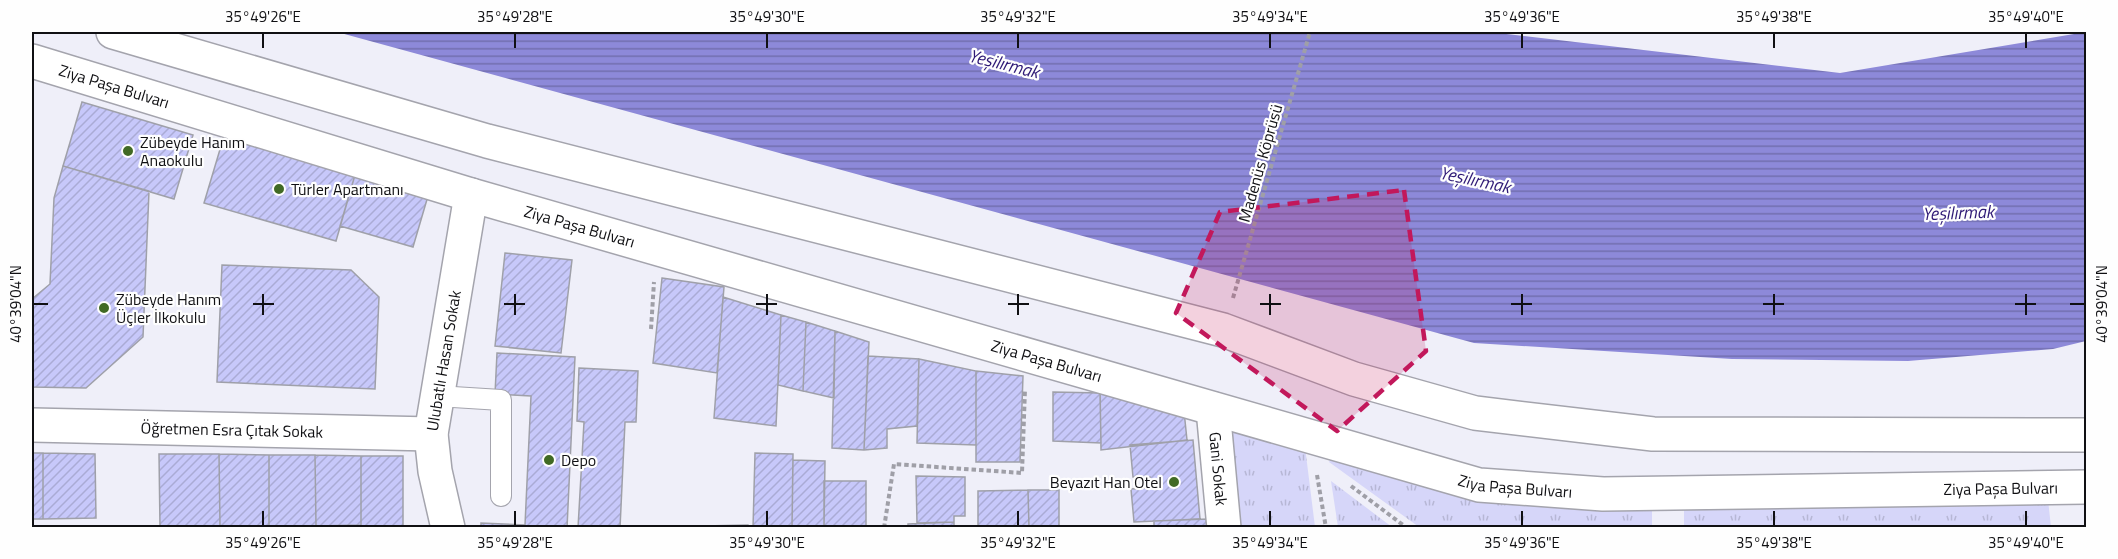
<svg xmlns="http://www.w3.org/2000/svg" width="2118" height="559" viewBox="0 0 2118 559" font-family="'Titillium Web',sans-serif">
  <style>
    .grass { fill: url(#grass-tufts) }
    .water { fill: url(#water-rules) }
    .building { fill: url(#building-hatch); stroke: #9fa0a9; stroke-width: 1.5 }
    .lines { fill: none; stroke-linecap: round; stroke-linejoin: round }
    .lane-casing { stroke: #a4a4ad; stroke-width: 22 }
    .street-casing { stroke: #a4a4ad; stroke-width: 36 }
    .secondary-casing { stroke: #a4a4ad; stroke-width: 36 }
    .path { stroke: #9f9fa7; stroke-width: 4; stroke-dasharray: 4.5 3; stroke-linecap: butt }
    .lane { stroke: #fff; stroke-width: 20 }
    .street { stroke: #fff; stroke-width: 33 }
    .secondary { stroke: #fff; stroke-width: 33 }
    .marked { fill: #c2185b; fill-opacity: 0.2; stroke: #c2185b; stroke-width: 4.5; stroke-dasharray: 12 8; stroke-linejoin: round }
    .ticks { fill: none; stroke: #101013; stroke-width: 2 }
    .poi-dot { fill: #416a25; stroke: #fefefe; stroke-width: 2 }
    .labels { text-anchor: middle; stroke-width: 4.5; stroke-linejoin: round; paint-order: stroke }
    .street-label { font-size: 16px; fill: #101013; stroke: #fefefe }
    .poi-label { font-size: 16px; fill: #101013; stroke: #fefefe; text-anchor: start }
    .water-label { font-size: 18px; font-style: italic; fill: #2f1a76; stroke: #fefefe }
    .neatline { fill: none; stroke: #101013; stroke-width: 2 }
    .ticks-label { font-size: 15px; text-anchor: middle; fill: #101013 }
  </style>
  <defs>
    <pattern id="grass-tufts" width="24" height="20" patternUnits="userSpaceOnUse" patternTransform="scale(1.5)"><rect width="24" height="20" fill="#d6d6f9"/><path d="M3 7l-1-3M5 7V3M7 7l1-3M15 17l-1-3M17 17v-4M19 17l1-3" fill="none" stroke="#b7b7d5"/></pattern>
    <pattern id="water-rules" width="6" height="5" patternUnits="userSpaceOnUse" patternTransform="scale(1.5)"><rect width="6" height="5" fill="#8d89d9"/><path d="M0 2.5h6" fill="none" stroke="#726faf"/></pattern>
    <pattern id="building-hatch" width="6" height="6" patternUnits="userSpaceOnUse" patternTransform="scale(1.5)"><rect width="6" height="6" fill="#c7c8fa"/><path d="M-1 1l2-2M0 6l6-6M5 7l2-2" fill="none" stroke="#aaabd5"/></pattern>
  </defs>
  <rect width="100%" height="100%" fill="#efeff9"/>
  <!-- grass -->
  <path class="grass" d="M1223 427 1305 447 1315 527H1232Z
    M1333 455 1652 509V527H1419L1329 462Z
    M1331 481 1392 527H1338Z
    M2048 500 2051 527 1684 528V507Z"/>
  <!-- water -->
  <path class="water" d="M337 32H1489L1840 73 2086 32V341L2053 349 1908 361 1732 359 1474 343Z"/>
  <!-- building -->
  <path class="building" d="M82 102 193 135 174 199 63 166Z
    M224 136 355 175 336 241 204 203Z
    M63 166 149 191 143 337 86 388 32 387V299L50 284 54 198Z
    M355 175 428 196 413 247 340 226Z
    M505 253 572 260 561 353 495 346Z
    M222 265 351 270 379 297 375 389 217 382Z
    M662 278 724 287 717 373 653 363Z
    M723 297 781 315 776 426 714 418Z
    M781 315 806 322 803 391 778 385Z
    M806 322 835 331 834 398 803 391Z
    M835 331 869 342 864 450 832 448Z
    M497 353 575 357 567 528H481V523L525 525 531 396 495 394Z
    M868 356 919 359 917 426 887 429V448L864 450Z
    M919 359 976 371V445L917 443Z
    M579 368 638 371 636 422H625L620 528H578L584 422 577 421Z
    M976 371 1023 376 1020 462H976Z
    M1100 385 1184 411 1187 440 1101 450Z
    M1053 392 1100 393 1101 443 1053 441Z
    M1193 440 1200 519 1134 522 1131 489 1150 488V477H1133L1130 445Z
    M32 453H43V519H32Z
    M43 453 95 454 96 518 43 519Z
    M755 453 793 454 792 528H753Z
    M159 454H219L220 526 160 527Z
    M219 454 269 455V526H220Z
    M269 455H315L316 526H269Z
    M315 455 361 456V525L316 526Z
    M361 456H403V528H361Z
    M793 460 825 461 824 528H792Z
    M916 476 965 477V516H954V522L917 523Z
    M824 481H866V528H824Z
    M1028 490 1029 528H978V491Z
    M1028 490H1059V528H1029Z
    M1208 519 1209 528H1154V521Z
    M954 522V528H908V524Z
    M748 525 749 528H704V526Z"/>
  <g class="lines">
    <defs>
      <path id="lane" d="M437 396 501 400V496"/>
      <g id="street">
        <path id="s1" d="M1213 409 1224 528"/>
        <path id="s2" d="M32 425 431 434"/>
        <path id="s3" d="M448 528 435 471 431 434 471 195"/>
      </g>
      <g id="secondary">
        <path d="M113 32 487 141 1223 330 1354 379 1475 413 1653 434 2086 435"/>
        <path id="s4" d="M32 61 471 195 1479 485 1603 494 2086 487"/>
      </g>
    </defs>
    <!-- lane casing -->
    <use href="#lane" class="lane-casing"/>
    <!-- street casing -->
    <use href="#street" class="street-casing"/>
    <!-- secondary casing -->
    <use href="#secondary" class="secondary-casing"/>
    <!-- path -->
    <path class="path" d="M1233 298 1310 32
      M651 329 654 282
      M1317 475 1326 528
      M1351 486 1407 528
      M884 528 894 464 1022 473 1025 389"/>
    <!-- lane -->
    <use href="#lane" class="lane"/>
    <!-- street -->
    <use href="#street" class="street"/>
    <!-- secondary -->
    <use href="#secondary" class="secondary"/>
  </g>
  <!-- marked area -->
  <path class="marked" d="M1404 190 1426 351 1337 431 1176 313 1220 212Z"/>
  <!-- ticks -->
  <path class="ticks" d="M263 33V48M515 33V48M767 33V48M1018 33V48M1270 33V48M1522 33V48M1774 33V48M2026 33V48M263 294V315M515 294V315M767 294V315M1018 294V315M1270 294V315M1522 294V315M1774 294V315M2026 294V315M33 304H48M253 304H274M504 304H525M756 304H777M1008 304H1029M1260 304H1281M1511 304H1532M1763 304H1784M2015 304H2036M2070 304H2085M263 511V526M515 511V526M767 511V526M1018 511V526M1270 511V526M1522 511V526M1774 511V526M2026 511V526"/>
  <!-- markers -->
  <g class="poi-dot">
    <circle cx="128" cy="151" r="6"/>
    <circle cx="279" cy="189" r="6"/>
    <circle cx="104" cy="308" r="6"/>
    <circle cx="549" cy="460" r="6"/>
    <circle cx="1174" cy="482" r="6"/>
  </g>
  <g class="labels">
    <!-- street labels -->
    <g class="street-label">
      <text dy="6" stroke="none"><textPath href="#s4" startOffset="86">Ziya Paşa Bulvarı</textPath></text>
      <text transform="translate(1260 163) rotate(-74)" y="6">Madenüs Köprüsü</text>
      <text dy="6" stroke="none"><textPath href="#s4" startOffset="572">Ziya Paşa Bulvarı</textPath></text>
      <text dy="6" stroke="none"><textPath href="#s3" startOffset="170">Ulubatlı Hasan Sokak</textPath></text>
      <text dy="6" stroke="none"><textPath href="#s4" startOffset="1058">Ziya Paşa Bulvarı</textPath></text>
      <text dy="6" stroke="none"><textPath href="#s2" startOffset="200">Öğretmen Esra Çıtak Sokak</textPath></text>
      <text dy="6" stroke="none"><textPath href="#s1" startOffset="60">Gani Sokak</textPath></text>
      <text dy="6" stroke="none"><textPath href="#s4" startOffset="1544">Ziya Paşa Bulvarı</textPath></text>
      <text dy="6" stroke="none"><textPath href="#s4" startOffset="2030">Ziya Paşa Bulvarı</textPath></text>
    </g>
    <!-- poi labels -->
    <g class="poi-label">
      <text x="140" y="148">Zübeyde Hanım<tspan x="140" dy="18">Anaokulu</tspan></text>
      <text x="291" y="195">Türler Apartmanı</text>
      <text x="116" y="305">Zübeyde Hanım<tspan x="116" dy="18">Üçler İlkokulu</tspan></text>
      <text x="561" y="466">Depo</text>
      <text x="1162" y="488" text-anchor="end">Beyazıt Han Otel</text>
    </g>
    <!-- water labels -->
    <g class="water-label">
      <text transform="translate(1004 64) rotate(14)" y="6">Yeşilırmak</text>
      <text transform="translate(1475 180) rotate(12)" y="6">Yeşilırmak</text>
      <text transform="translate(1958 213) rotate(-2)" y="6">Yeşilırmak</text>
    </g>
  </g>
  <!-- border -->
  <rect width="2118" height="559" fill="none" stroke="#fefefe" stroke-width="66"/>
  <rect x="33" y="33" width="2052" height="493" class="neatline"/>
  <g class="ticks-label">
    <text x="263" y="22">35°49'26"E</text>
    <text x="515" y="22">35°49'28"E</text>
    <text x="767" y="22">35°49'30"E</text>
    <text x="1018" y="22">35°49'32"E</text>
    <text x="1270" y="22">35°49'34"E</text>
    <text x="1522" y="22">35°49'36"E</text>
    <text x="1774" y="22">35°49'38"E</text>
    <text x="2026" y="22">35°49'40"E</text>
    <text transform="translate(16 304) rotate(-90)" y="5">40°39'04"N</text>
    <text transform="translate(2102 304) rotate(-90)" y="5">40°39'04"N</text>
    <text x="263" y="548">35°49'26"E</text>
    <text x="515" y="548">35°49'28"E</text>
    <text x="767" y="548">35°49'30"E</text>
    <text x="1018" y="548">35°49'32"E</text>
    <text x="1270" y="548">35°49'34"E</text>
    <text x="1522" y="548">35°49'36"E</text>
    <text x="1774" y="548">35°49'38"E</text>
    <text x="2026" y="548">35°49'40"E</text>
  </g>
</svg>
